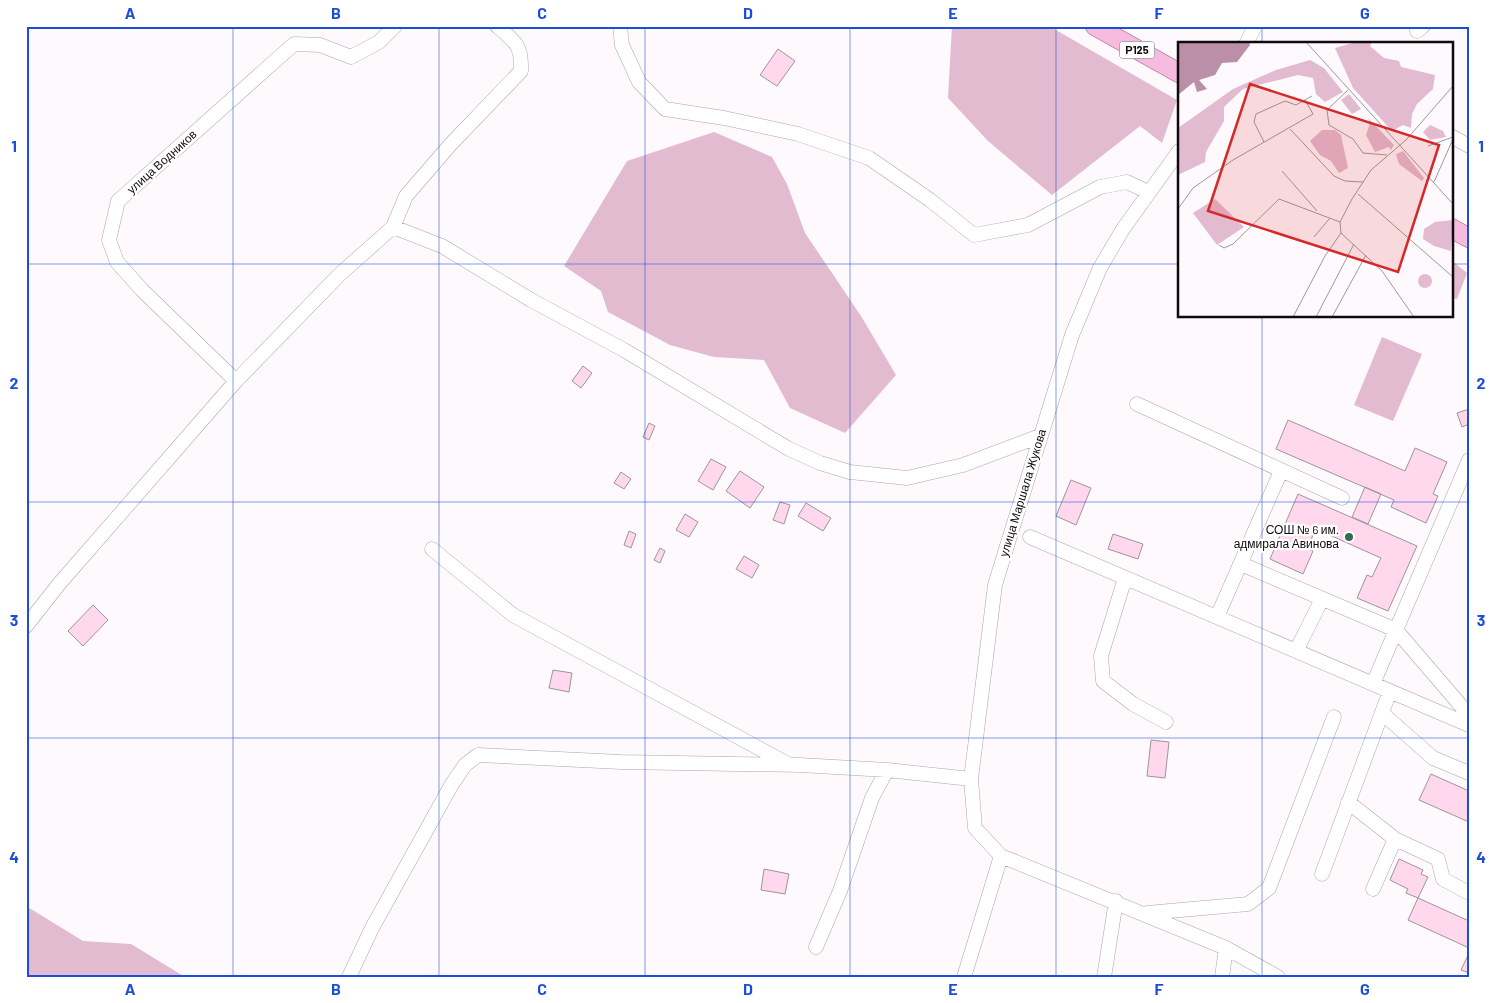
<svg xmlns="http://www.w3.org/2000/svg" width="1495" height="1003" viewBox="0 0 1495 1003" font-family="Barlow,sans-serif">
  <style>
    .green { fill: #e2bbd1 }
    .building { fill: #ffd8ee; stroke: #9e9499 }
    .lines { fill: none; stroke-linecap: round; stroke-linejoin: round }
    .minor-casing { stroke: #afa4aa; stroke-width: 15 }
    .major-casing { stroke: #a36089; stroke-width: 20 }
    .minor { stroke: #fff; stroke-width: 14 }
    .major { stroke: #f7bbe0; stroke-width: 19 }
    .grid { fill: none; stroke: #1d4ed8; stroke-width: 1; stroke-opacity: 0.55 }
    .poi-dot { fill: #356d54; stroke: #fff; stroke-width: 2 }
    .labels { text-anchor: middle; stroke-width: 4.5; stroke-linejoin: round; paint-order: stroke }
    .shield { fill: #fff; stroke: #575456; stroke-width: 1 }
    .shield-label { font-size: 11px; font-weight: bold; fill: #0f0b0d }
    .street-label { font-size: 12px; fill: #0f0b0d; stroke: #fff }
    .poi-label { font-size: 12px; fill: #0f0b0d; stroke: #fff; text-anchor: end }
    .inset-road { fill: none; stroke: #9e9a9c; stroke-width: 1 }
    .view { fill: #d62828; fill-opacity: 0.15; stroke: #d62828; stroke-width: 2.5 }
    .inset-edge { fill: none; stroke: #0f0b0d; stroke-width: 2.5 }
    .neatline { fill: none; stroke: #1d4ed8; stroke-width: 2 }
    .grid-label { font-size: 16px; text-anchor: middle; font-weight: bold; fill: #1d4ed8 }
  </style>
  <rect width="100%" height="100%" fill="#fef9fc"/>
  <!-- green -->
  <path class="green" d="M952 26H1049L1177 100 1162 143 1140 126 1052 195 988 141 948 98Z
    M714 132 772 157 787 184 805 233 861 316 896 375 845 433 790 408 764 360 714 357 670 345 608 312 601 291 564 266 627 161Z
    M1451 260 1467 273 1457 299 1451 298Z
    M1382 337 1422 354 1393 421 1354 405Z
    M26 906 83 941 131 944 185 977H26Z"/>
  <!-- building -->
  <path class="building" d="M778 49 795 61 777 86 760 75Z
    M583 366 592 373 581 388 572 381Z
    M1469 409V424L1462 427 1457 413Z
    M1288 420 1405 471 1415 448 1447 462 1433 494 1438 496 1426 523 1391 507 1394 500 1276 449Z
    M649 423 655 426 649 440 643 437Z
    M711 459 726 467 713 490 698 481Z
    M740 471 764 487 750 508 726 491Z
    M621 472 631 479 624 489 614 483Z
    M1071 480 1091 488 1076 525 1056 516Z
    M1365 487 1381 494 1368 524 1352 517Z
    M1298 494 1417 546 1388 611 1357 598 1367 575 1372 577 1381 558 1316 529 1307 548 1313 551 1303 574 1270 559Z
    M780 502 790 505 784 524 773 520Z
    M806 503 831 518 823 531 798 516Z
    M685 514 698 522 689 537 676 530Z
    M629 531 636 534 631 548 624 545Z
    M1113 534 1143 544 1138 559 1108 549Z
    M660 548 665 551 660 563 654 560Z
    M744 556 759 565 752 578 736 569Z
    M93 605 108 620 83 646 68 631Z
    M553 670 572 673 569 692 549 688Z
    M1151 740 1169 742 1165 778 1147 776Z
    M1431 774 1469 791V822L1419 800Z
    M1399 859 1423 870 1421 874 1428 877 1418 898 1406 893 1408 889 1390 880Z
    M764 869 789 874 785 894 761 890Z
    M1418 898 1469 921V948L1408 920Z
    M1469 953V973L1461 970Z"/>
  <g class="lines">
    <defs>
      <path id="minor" d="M620 26 622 45 639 82 665 109 724 118 798 134 869 158 930 200 974 235 1028 225 1100 187 1127 182 1148 192
        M1417 31 1423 26
        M1246 44 1255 26
        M1451 136 1469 146
        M1179 151 1123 229 1100 268 1072 335 995 585 971 779 975 828 1001 856 1226 948 1278 977
        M393 227 442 246 531 300 624 350 789 449 820 463 850 472 907 478 963 465 1040 436
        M236 381 142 290 117 262 109 240 118 201 294 44 320 45 351 57 379 42 395 26
        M1137 404 1342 498
        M1030 537 1469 725
        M432 549 513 615 788 764
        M1241 564 1396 630 1373 684
        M1125 578 1101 656 1103 681 1133 704 1166 722
        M1217 617 1281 471
        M26 626 59 584 236 381 339 275 393 227 406 196 450 145 521 71C522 46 516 42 497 26
        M1296 651 1322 599
        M1382 713 1433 758 1469 773
        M1469 725 1462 707 1396 630 1469 460
        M1348 802 1395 839 1438 859 1443 879 1469 893
        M1322 874 1390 691
        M1373 889 1395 839
        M1147 913 1248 904 1269 888 1334 717
        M816 947 840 891 872 798 887 770
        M349 977 372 928 452 784 465 765 478 755 621 762 800 765 887 770 971 779
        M964 977 1001 856
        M1104 977 1116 901
        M1222 977 1226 948"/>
      <path id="major" d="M1095 26 1179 73
        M1451 228 1469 238"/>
    </defs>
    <!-- minor casing -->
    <use href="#minor" class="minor-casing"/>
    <!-- major casing -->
    <use href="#major" class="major-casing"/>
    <!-- minor -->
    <use href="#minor" class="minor"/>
    <!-- major -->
    <use href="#major" class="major"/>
  </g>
  <!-- grid -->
  <path class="grid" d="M233 26V977M439 26V977M645 26V977M850 26V977M1056 26V977M1262 26V44M26 264H1179M1451 264H1469M1262 316V977M26 502H1469M26 738H1469"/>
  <!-- markers -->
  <circle class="poi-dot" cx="1349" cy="537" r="5"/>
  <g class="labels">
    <!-- shield labels -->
    <rect class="shield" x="1119.5" y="41.5" width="35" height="17" rx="4"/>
    <g class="shield-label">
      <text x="1137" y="54">Р125</text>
    </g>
    <!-- street labels -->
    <g class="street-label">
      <text transform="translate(162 162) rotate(-42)" y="4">улица Водников</text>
      <text transform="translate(1023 493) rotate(-73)" y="4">улица Маршала Жукова</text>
    </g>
    <!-- poi labels -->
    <g class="poi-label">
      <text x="1339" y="534">СОШ № 6 им.<tspan x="1339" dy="14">адмирала Авинова</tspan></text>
    </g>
  </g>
  <!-- overview -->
  <g transform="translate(1178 42)">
    <rect width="275" height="275" fill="#fef9fc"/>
    <path d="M178 0H194L192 4 206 16 221 19 223 25 257 33 255 47 239 62 234 72 233 86 225 83 214 89 175 46 157 6ZM132 18 146 26 165 50 147 60 138 52 135 36 120 33 65 47 46 65V79L28 110 27 120 0 133V86L55 47 98 28ZM171 52 183 67 174 72 163 58ZM190 76 216 103 213 108 211 105 197 110 188 93 192 81ZM252 83 265 89 268 95 252 98 245 90ZM144 88H157L163 93 170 126 161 131 153 119 142 113 132 99ZM225 109 246 136 244 139 221 122 218 112ZM37 157 66 185 39 203 15 171ZM275 178 273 209 256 204 245 197 246 187 257 180ZM240 239a7 7 0 1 1 14 0a7 7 0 1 1-14 0Z" fill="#e2bbd1"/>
    <path d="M0 0H71L72 3 59 20 44 21 37 33 21 38 29 47 19 50 16 40 0 53Z" fill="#bc8fa9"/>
    <path class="inset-road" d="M128 0 275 162M170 48 149 68 151 83 175 97 185 111 209 113M112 87 156 134 167 139 185 140M86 100 76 80 78 72 107 59 118 63 134 54M250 104 275 95M104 129 139 169M256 140 275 97M180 152 275 235M0 167 15 146 55 118 135 72 127 58M163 191 162 180 174 157 193 128 228 98 275 44M163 191 204 229 236 275M136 195 152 176M41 203 46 206 55 202 101 157 162 180M115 275 147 214 163 191M138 275 176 202M154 275 188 213"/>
    <path class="view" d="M72 42 261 103 220 230 30 169Z"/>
    <rect width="275" height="275" class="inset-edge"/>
  </g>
  <!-- border -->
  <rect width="1495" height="1003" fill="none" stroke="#ffffff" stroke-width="55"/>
  <rect x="28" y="28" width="1440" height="948" class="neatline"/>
  <g class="grid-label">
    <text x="130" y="19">A</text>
    <text x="336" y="19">B</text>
    <text x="542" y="19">C</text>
    <text x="748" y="19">D</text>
    <text x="953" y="19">E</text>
    <text x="1159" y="19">F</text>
    <text x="1365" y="19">G</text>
    <text x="14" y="152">1</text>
    <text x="1481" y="152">1</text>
    <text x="14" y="389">2</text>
    <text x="1481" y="389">2</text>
    <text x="14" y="626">3</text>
    <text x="1481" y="626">3</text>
    <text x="14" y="863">4</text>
    <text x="1481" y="863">4</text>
    <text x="130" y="995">A</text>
    <text x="336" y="995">B</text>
    <text x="542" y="995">C</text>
    <text x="748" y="995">D</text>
    <text x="953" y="995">E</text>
    <text x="1159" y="995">F</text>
    <text x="1365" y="995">G</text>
  </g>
</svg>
